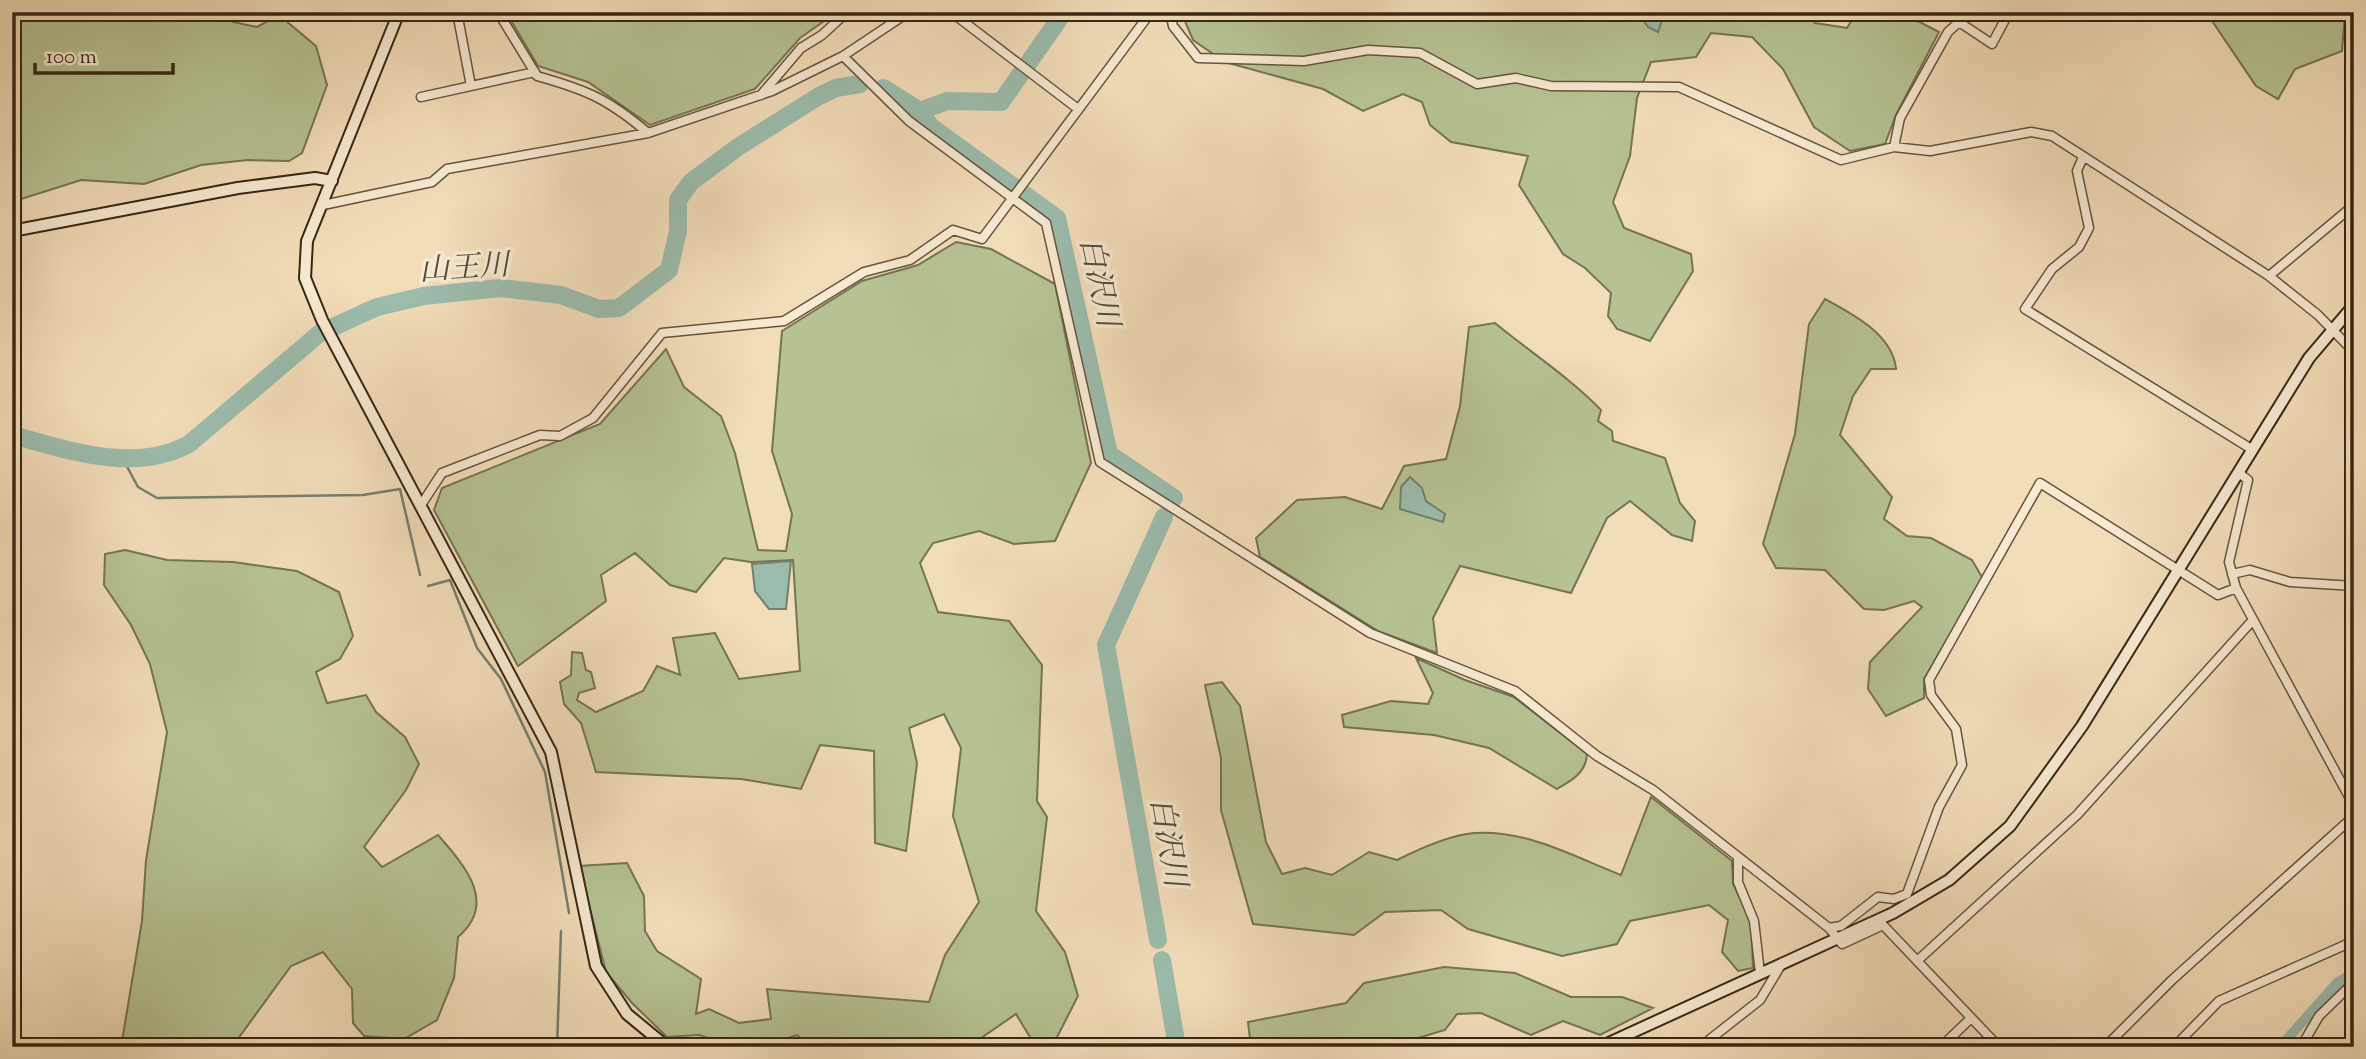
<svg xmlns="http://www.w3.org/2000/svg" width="2366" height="1059" viewBox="0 0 2366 1059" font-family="'Sorts Mill Goudy','Noto Serif JP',serif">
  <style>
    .green { fill: #b6c292; stroke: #767452; stroke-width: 2 }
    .water { fill: #9bbcad; stroke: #73806f; stroke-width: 2 }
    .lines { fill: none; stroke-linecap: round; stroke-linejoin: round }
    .stream { stroke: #73806f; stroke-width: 2.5 }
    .canal { stroke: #9bbcad; stroke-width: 10 }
    .river { stroke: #9bbcad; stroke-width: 18 }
    .street-casing { stroke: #66543c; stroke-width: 11 }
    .secondary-casing { stroke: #372712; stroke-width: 14 }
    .street { stroke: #f7e9d2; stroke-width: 8 }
    .secondary { stroke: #f7e9d2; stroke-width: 10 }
    .labels { text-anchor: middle; stroke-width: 7; stroke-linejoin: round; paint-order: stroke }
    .water-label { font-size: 30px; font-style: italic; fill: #504c39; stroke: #f7e9d2 }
  </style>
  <rect width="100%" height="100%" fill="#f2ddb9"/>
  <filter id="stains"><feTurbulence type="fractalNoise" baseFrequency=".00286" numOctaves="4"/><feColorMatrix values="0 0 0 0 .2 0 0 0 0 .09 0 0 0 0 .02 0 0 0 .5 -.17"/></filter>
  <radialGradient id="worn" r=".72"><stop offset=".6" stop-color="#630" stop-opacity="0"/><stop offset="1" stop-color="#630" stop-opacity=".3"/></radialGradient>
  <!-- green -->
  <path class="green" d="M12 12H234L233 22 257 27 279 15 316 46 327 85 302 153 289 161 248 160 201 165 144 184 81 180 12 202Z
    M506 12H837L800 38 755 89 650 125 588 82 538 66Z
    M1181 12H1807L1815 23 1847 28 1857 12H1906V15L1939 32 1896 115 1885 144 1850 151 1814 127 1783 69 1752 37 1711 33 1696 57 1651 62 1637 98 1630 156 1613 202 1624 228 1691 254 1693 271 1650 341 1617 329 1608 316 1611 293 1585 268 1563 254 1519 185 1528 156 1451 142 1430 125 1422 102 1403 94 1363 111 1323 89 1225 62 1193 40Z
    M2206 12H2345L2342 51 2295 69 2278 99 2256 86Z
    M956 242 991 249 1055 284 1091 463 1055 541 1014 544 979 531 933 543 920 563 938 612 1009 621 1042 665 1037 801 1047 817 1036 911 1065 952 1078 996 1052 1047H1036L1016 1014 968 1047H810L797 1035 762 1047H736L699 1035 667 1037 632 1003 606 972 579 866 627 863 644 896 645 931 657 951 701 979 696 1014 709 1009 739 1023 771 1019 767 989 929 1002 945 955 979 902 953 816 961 748 944 714 909 728 917 763 906 851 875 843 874 751 820 745 801 789 741 779 596 772 581 723 564 704 560 682 571 675 572 652 582 653 586 670 591 672 595 688 579 693 577 700 596 712 643 691 657 666 680 675 673 638 715 633 739 679 800 671 793 560 751 562 724 558 696 592 670 585 635 553 601 575 606 601 518 666 434 510 442 488 600 424 666 349 684 387 721 416 735 453 758 550 786 551 792 514 772 451 782 331 862 281 918 265Z
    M1825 299C1853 314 1893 335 1896 369H1871L1853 396 1840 435 1892 497 1884 519 1907 536 1931 538 1972 560 1983 579 1924 679V698L1886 716 1868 689 1870 662 1922 607 1914 601 1884 610 1864 609 1825 570 1776 568 1763 544 1795 434 1809 324Z
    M1495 323C1530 352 1569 377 1601 410L1598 421 1612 431 1613 441 1665 458 1680 503 1695 521 1692 541 1672 535 1630 501 1607 518 1571 593 1460 566 1433 618 1437 653 1378 631 1260 557 1256 538 1297 500 1345 497 1382 509 1404 466 1446 459 1460 406 1469 327Z
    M125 550 167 560 233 562 297 571 339 592 353 636 340 659 316 672 327 703 366 695 376 712 405 737 419 764 406 790 364 847 382 867 438 835C465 866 498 903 458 937L454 978 437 1020 404 1039 364 1036 353 1023 352 989 323 952 291 966 232 1047H127L122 1041 142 921 146 860 167 732 150 664 131 625 104 585 105 554Z
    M1416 658 1465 680 1514 697 1587 754C1586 773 1572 780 1557 789L1489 748 1434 735 1344 727 1342 715 1391 701 1428 704 1433 693Z
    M1222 682 1240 706 1266 842 1282 874 1305 868 1332 875 1369 852 1397 860C1419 849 1449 835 1474 833 1525 829 1575 857 1621 875L1651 797 1732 861 1733 884 1751 921 1753 968 1738 971 1722 952 1728 920 1709 905 1630 921 1617 944 1562 956 1468 929 1441 910 1385 912 1354 935 1253 924 1221 810V758L1205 685Z
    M1444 967 1515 973 1571 997H1622L1653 1008 1600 1035 1563 1021 1531 1035 1481 1013 1457 1014 1445 1030 1388 1047H1251L1248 1022 1346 1003 1364 983Z"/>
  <!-- water -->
  <path class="water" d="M1638 12H1665L1658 32 1648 27Z
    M1410 477 1422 488 1426 501 1445 514 1443 522 1400 509 1401 487Z
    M791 561 786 609H769L755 591 752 564Z"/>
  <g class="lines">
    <!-- stream -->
    <path class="stream" d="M123 459 138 487 157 498 363 495 400 489 420 575
      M428 586 450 580 477 648 501 679 545 772 569 913
      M557 1047 561 931"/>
    <!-- canal -->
    <path class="canal" d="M2280 1047 2338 982 2354 973"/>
    <!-- river -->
    <path class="river" d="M883 88 920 111 930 126 1057 218 1109 454 1174 498
      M920 111 947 101 1001 102 1064 12
      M12 435C68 450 135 474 189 444L320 333 377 307 424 296 500 288 561 295 599 309 619 308 669 270 678 231V200L691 182 738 147 819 96 836 88 860 84
      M1158 940 1106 645 1164 517
      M1162 960 1177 1047"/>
    <defs>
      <path id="street" d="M457 12 471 86
        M498 12 537 76C587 90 608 99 648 133
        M951 12 1078 109
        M1170 12 1173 26 1198 58 1304 61 1368 50 1420 53 1477 84 1516 78 1551 86 1679 87 1841 160 1894 147 1930 151 2031 132 2052 136 2269 276 2318 315 2354 352
        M843 56 909 121 1046 223 1100 462 1370 633 1515 691 1597 756 1653 790 1829 928 1842 944 1883 925 1999 1047
        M761 95 801 48 822 35 847 12
        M421 97 535 72
        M1894 147 1900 118 1948 32 1959 22 1992 44 2009 12
        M2083 157 2077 171 2089 228 2079 247 2052 269 2025 309 2253 450
        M323 205 432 182 447 169 648 133 772 91 843 56 909 12
        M2269 276 2354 205
        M2239 473 2248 480 2229 562 2236 588 2354 806
        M421 505 442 473 540 435 560 436 593 418 662 333 784 321 864 272 910 260 953 230 982 239 1151 12
        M2232 574 2250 570 2290 582 2354 586
        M1738 859V882L1754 921 1760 973
        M1829 928 1841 926 1878 897 1894 899 1907 894 1939 807 1962 765 1956 729 1931 695 1929 680 2040 483 2218 595 2236 588
        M1917 961 2077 815 2252 621
        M1706 1047 1709 1040 1760 1000 1781 965
        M1941 1047 1970 1019
        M2105 1047 2172 980 2354 816
        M2174 1047 2219 1001 2354 941
        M2301 1047 2319 1016 2354 982"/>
      <path id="secondary" d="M399 12 307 241 305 278 322 320 551 752 596 966 627 1014 667 1047
        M12 231 238 188 315 178 332 181
        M1600 1047 1893 913 1949 880 2010 826 2082 726 2309 358 2354 305"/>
    </defs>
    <!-- street casing -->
    <use href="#street" class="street-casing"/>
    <!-- secondary casing -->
    <use href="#secondary" class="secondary-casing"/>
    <!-- street -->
    <use href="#street" class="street"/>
    <!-- secondary -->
    <use href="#secondary" class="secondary"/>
  </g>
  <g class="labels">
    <!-- water labels -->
    <g class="water-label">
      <text transform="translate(464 267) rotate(-4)" y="10">山王川</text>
      <text transform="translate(1100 282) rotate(78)" y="10">白沢川</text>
      <text transform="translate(1169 842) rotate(80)" y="10">白沢川</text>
    </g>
  </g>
  <!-- margin -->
  <rect width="2366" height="1059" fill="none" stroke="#f2ddb9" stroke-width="42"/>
  <rect x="14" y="14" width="2338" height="1031" fill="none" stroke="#372712" stroke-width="3.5"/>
  <rect x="21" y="21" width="2324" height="1017" fill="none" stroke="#372712" stroke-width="2"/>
  <!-- scale -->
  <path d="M35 63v10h138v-10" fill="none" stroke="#372712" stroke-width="3.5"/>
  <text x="46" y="63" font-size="21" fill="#372712" stroke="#f7e9d2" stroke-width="5" paint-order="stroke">100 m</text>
  <rect width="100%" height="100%" filter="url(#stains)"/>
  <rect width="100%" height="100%" fill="url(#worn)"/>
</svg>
